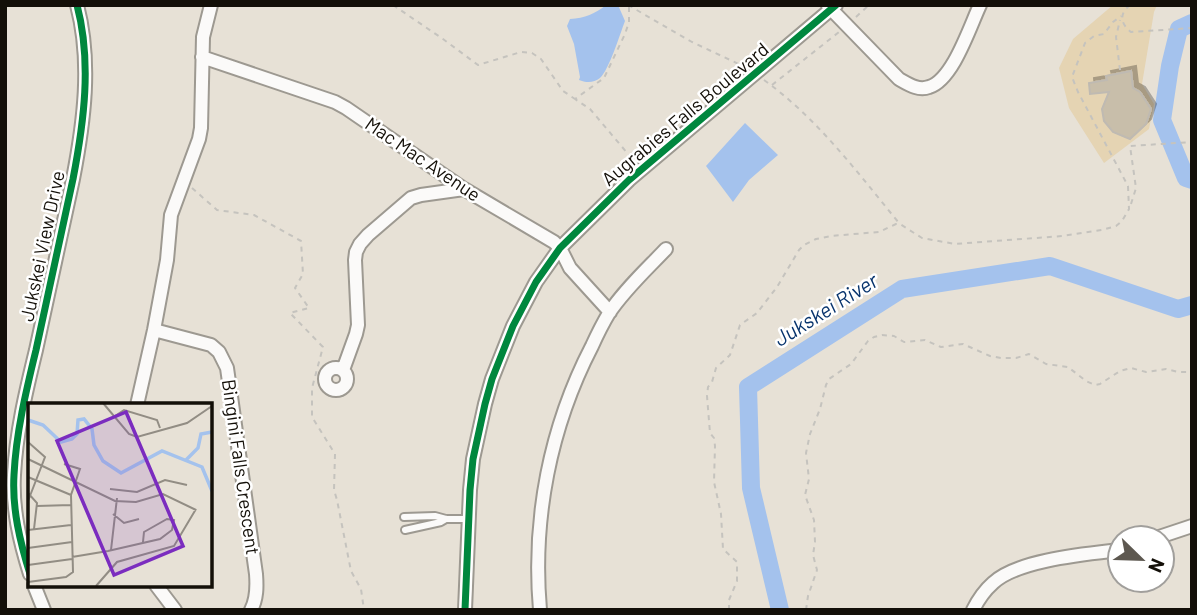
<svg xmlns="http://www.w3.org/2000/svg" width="1197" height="615" viewBox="0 0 1197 615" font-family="Barlow,sans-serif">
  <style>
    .green { fill: #e5d4b3 }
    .water { fill: #a4c2ed }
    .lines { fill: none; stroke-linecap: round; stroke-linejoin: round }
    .river { stroke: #a4c2ed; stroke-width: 18 }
    .building { fill: #c8beaa; stroke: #bfbab2; stroke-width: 2; filter: url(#shadow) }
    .lane-casing { stroke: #9d9991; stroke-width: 10 }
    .street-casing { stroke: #9d9991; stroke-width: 16 }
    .path { stroke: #c5c3be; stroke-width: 2; stroke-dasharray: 5 5; stroke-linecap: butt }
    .lane { stroke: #fbfaf9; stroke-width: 6 }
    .street { stroke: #fbfaf9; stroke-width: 12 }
    .cycleway-casing { stroke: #fff; stroke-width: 11 }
    .cycleway { stroke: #00873e; stroke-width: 7 }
    .labels { text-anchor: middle; stroke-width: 5; stroke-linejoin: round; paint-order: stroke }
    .street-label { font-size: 19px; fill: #130f08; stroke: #fff }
    .water-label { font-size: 21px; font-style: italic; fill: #08346d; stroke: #fff }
    .inset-river { fill: none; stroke: #a4c2ed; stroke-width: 3.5 }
    .inset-road { fill: none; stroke: #928d84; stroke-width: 2 }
    .view { fill: #7b2cbf; fill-opacity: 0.15; stroke: #7b2cbf; stroke-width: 3.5 }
    .inset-edge { fill: none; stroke: #130f08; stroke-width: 3.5 }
  </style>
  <defs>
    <filter id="shadow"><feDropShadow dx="5" dy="-5" stdDeviation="0" flood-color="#0004"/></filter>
  </defs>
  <rect width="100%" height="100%" fill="#e7e1d6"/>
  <!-- green -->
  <path class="green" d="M1113 5H1157L1154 12 1142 84 1154 104 1149 129 1104 163 1069 108 1059 68 1073 39Z"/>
  <!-- water -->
  <path class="water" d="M606 5H618L625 21C620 34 609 70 600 78 594 83 586 83 579 80L580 77 574 44 567 26 570 19C585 18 595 14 606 5Z
    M745 123 778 155 749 180 733 202 706 166Z"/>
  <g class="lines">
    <!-- river -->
    <path class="river" d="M1192 23 1179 29 1170 66 1162 120 1186 178 1192 180
      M780 610 751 488 748 387 902 289 1050 266 1178 309 1192 305"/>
  </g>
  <!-- building -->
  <path class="building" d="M1131 71 1133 88 1140 92 1151 109 1146 124 1130 139 1113 132 1104 121 1102 109 1109 92 1090 94 1089 83 1107 80 1106 76Z"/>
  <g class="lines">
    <defs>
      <path id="lane" d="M404 517 435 516 446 519H468
        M405 530 441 522 446 519"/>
      <path id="street" d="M828 6 899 79C908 84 918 91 929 87 953 80 970 26 980 5
        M202 57 335 102 346 108 464 189 554 242 560 248 570 268 610 312
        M154 330 211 345 219 352 227 368 256 574C257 587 257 599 251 610
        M325 379a11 11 0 1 1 22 0a11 11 0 1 1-22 0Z
        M343 370 356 334 358 325 355 260 356 252 360 244 368 235 411 198 421 195 464 189
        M137 405 154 330 167 260 171 215 199 139 201 128 203 37 211 5
        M1156 538 1192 526
        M30 574C20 542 12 509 14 475 16 433 26 391 36 350 48 293 61 236 73 179 84 122 92 62 77 5
        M34 585 44 610
        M156 585 175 610
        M465 610 470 490 473 459 485 404 492 379 513 326 536 282 560 248 629 180 836 5
        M540 610C532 519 550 427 592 346 597 335 603 323 609 313 625 289 647 269 666 249
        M973 610C978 600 985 590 993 583 1017 560 1086 554 1120 550"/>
    </defs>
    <!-- lane casing -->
    <use href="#lane" class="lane-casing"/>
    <!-- street casing -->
    <use href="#street" class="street-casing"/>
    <!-- path -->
    <path class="path" d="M393 5 443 39 478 65 521 52 532 53 541 59 563 91 575 99
      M628 5 692 42 745 67
      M1130 5C1119 14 1120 23 1131 32L1192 28
      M629 7V22L625 34 604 78 575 99 590 109 634 161
      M856 17 869 5
      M1120 70 1116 37 1120 20
      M764 80C818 119 857 172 899 223
      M772 85 839 32
      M192 188 217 210 254 215 301 241 303 274 295 288 309 308 290 313 323 347 312 388V417L335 454 334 490 337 500 351 571 361 589 364 610
      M1131 204 1136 188 1130 146 1192 142
      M729 610V600L737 581V562L723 549 721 514 714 482 715 446 714 438 710 433 707 396 708 387 712 382 716 368 730 355 740 325 757 313 777 287 799 250 804 245 816 239 831 236 879 232 896 224H900L922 238 955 244 1062 236 1102 230 1116 226 1122 221 1129 209 1128 186 1078 92 1072 77 1085 43 1094 36 1104 34 1113 22 1121 16
      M806 610 808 596 817 570 813 555 815 542 814 520 805 495 809 479 806 453 810 434 820 409 826 385 829 379 851 364 868 341 874 337 882 335 894 336 904 342 925 340 941 347 963 344 990 356 1001 358H1016L1029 354 1046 364 1068 367 1086 381 1095 385 1100 384 1120 371 1131 368 1146 372 1166 369 1178 372H1192"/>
    <!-- lane -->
    <use href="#lane" class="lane"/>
    <!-- street -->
    <use href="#street" class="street"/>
    <defs>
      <path id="cycleway" d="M30 574C20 542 12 509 14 475 16 433 26 391 36 350 48 293 61 236 73 179 84 122 92 62 77 5
        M465 610 470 490 473 459 485 404 492 379 513 326 536 282 560 248 629 180 836 5"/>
    </defs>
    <!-- cycleway casing -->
    <use href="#cycleway" class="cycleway-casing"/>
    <!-- cycleway -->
    <use href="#cycleway" class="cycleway"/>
  </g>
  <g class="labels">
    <!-- street labels -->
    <g class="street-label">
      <text transform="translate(685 114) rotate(-40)" y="7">Augrabies Falls Boulevard</text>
      <text transform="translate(423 159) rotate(34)" y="7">Mac Mac Avenue</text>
      <text transform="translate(42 246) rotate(-78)" y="7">Jukskei View Drive</text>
      <text transform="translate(241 467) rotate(82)" y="7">Bingini Falls Crescent</text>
    </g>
    <!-- water labels -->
    <g class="water-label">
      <text transform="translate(826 310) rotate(-32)" y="7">Jukskei River</text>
    </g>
  </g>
  <!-- overview -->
  <g transform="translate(28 403)">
    <rect width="184" height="184" fill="#e7e1d6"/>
    <path class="inset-river" d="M0 17 15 22 33 39 44 36 49 31 50 17 56 16 64 26 66 42 75 58 93 70 134 48 174 64 184 88M157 58 170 45 173 31 184 29"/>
    <path class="inset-road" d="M75 0 101 31 109 34 159 20 184 3M140 0H174M87 13 96 7 129 17 132 25M0 39 17 54 0 98M0 56 87 98 108 99 135 91 168 107M0 74 43 92M82 86 109 89 137 77 159 82M0 90 9 100 6 126M9 103 43 102M85 111 96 120 111 116M0 127 43 122M0 145 44 139M83 147 89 95M44 154 80 148 132 136 144 127 146 117 139 116 116 129 115 139M0 162 44 156M0 179 38 174 45 169 43 92 52 66 36 61M68 183 89 159 146 143 168 106"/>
    <path class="view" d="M98 9 155 143 86 172 29 38Z"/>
    <rect width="184" height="184" class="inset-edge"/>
  </g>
  <!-- border -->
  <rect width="1197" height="615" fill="none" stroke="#130f08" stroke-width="14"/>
  <!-- north arrow -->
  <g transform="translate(1141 559) rotate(113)"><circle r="33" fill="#ffffff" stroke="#a19f9c" stroke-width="2"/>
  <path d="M0-5L12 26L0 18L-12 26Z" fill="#5d5850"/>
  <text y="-10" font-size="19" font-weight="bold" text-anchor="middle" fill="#130f08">N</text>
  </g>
</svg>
